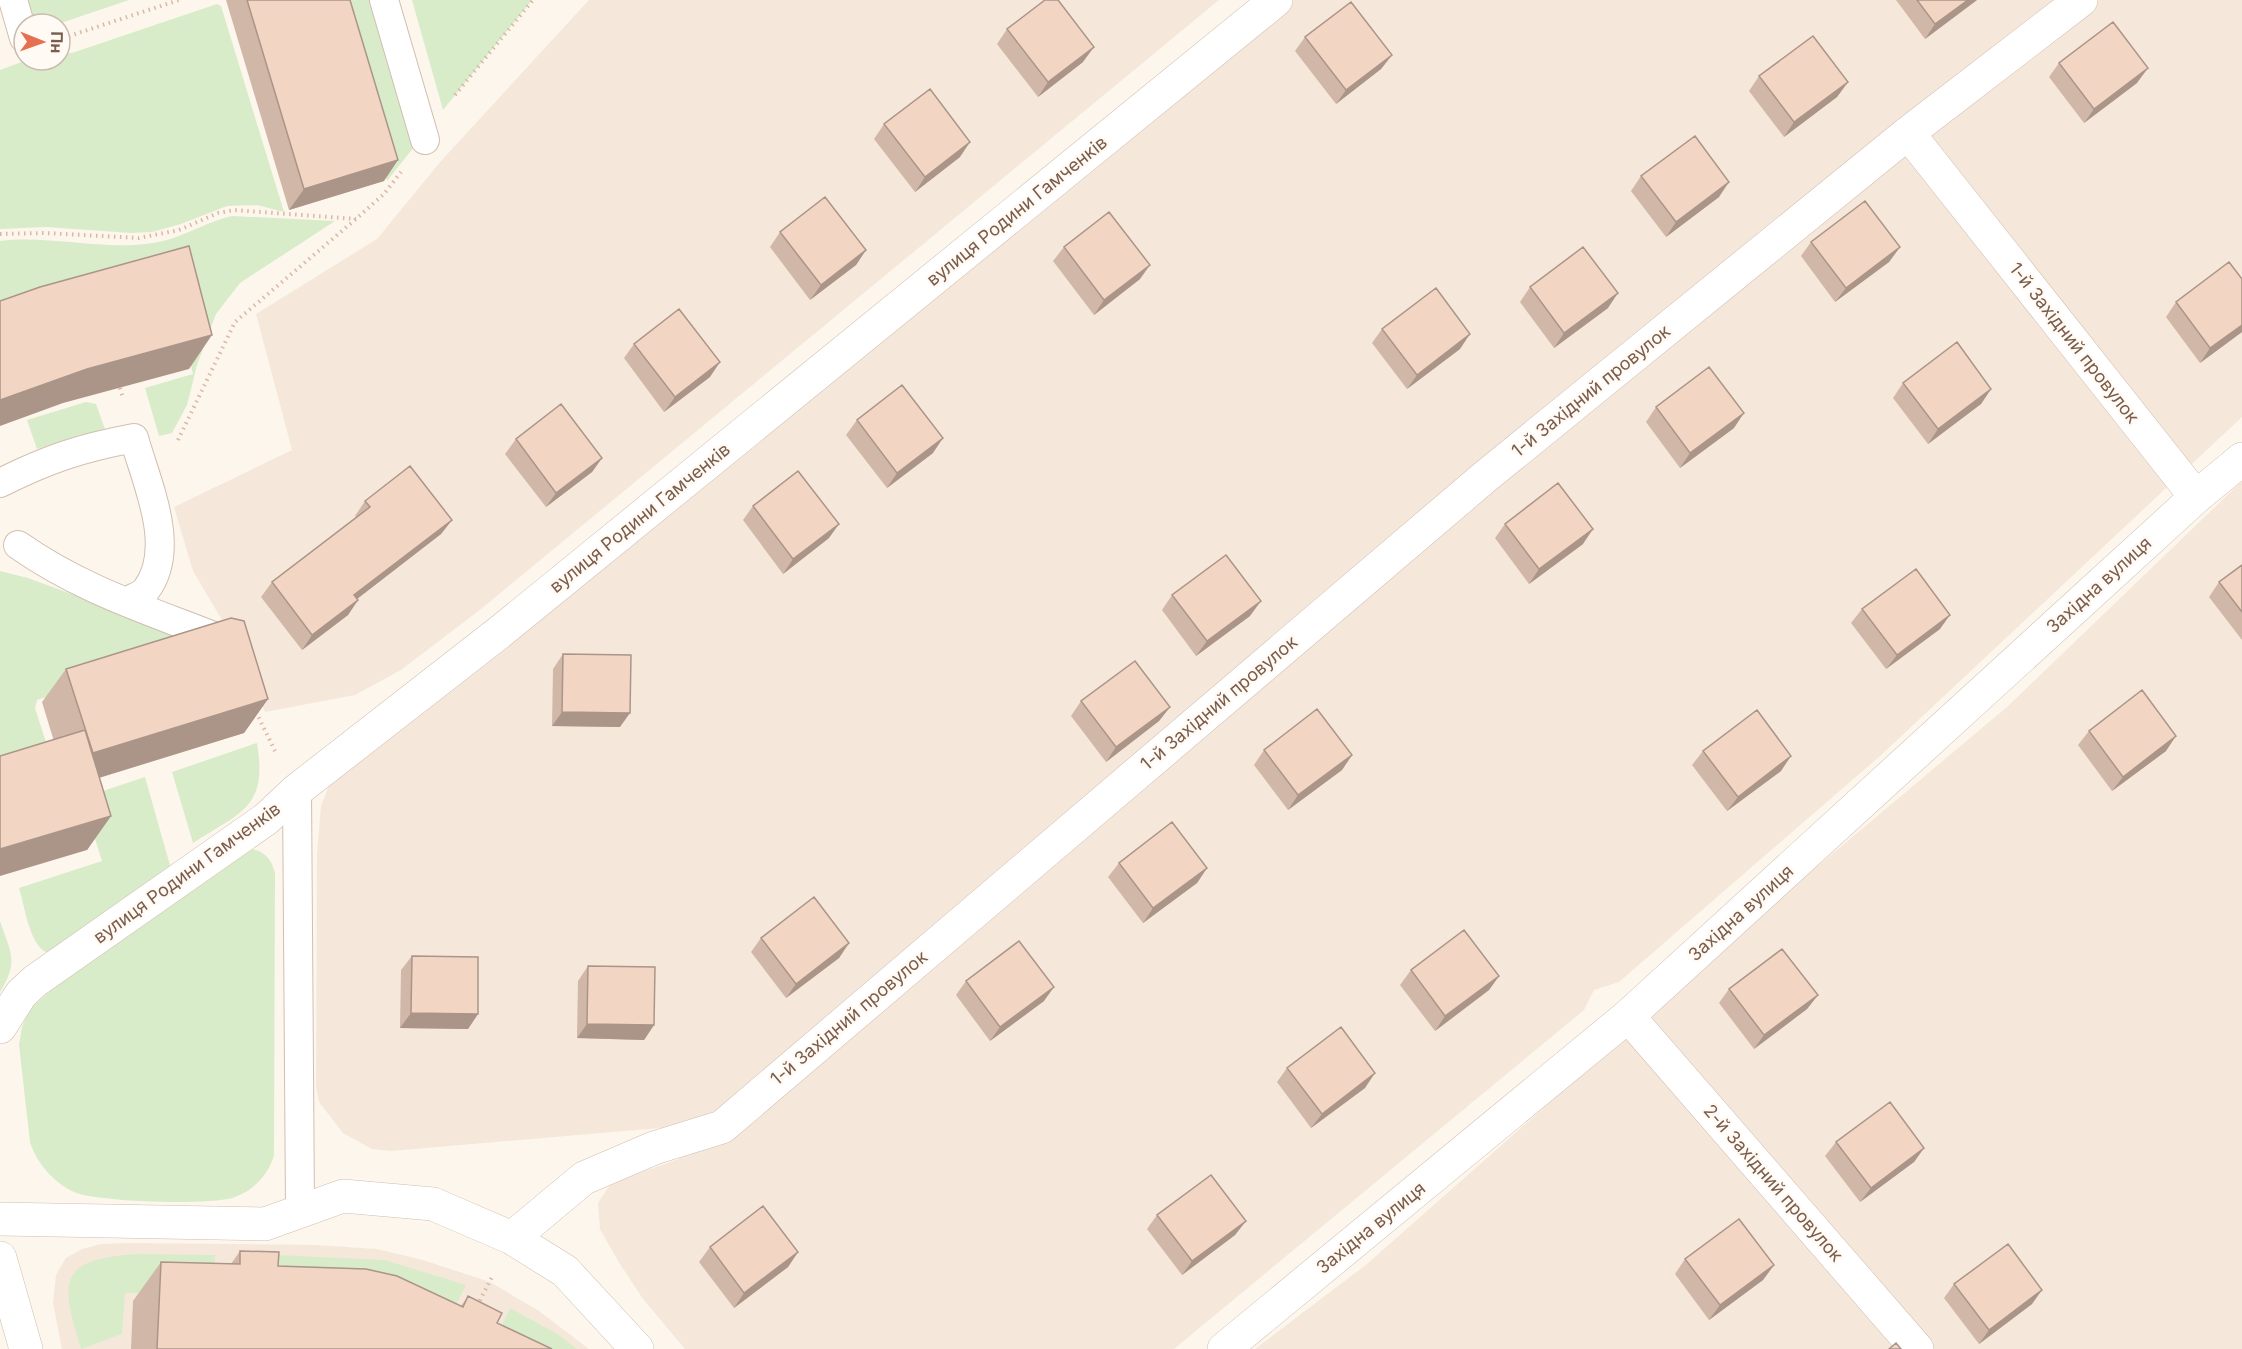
<svg xmlns="http://www.w3.org/2000/svg" width="2242" height="1349" viewBox="0 0 2242 1349" font-family="Inter,sans-serif">
  <style>
    .residential { fill: #f5e8da }
    .green { fill: #d8ecc9 }
    .lines { fill: none; stroke-linecap: round; stroke-linejoin: round }
    .service-casing { stroke: #d1beb0; stroke-width: 30 }
    .minor-casing { stroke: #d1beb0; stroke-width: 34 }
    .path { stroke: #d9b8a5; stroke-width: 4; stroke-dasharray: 1.5 4.5; stroke-linecap: butt }
    .service { stroke: #fff; stroke-width: 28 }
    .minor { stroke: #fff; stroke-width: 33 }
    .wall { fill: #d1b7a8 }
    .shaded-wall { fill: #aa9588 }
    .building { fill: #f3d5c3; stroke: #aa9588; stroke-width: 1.5 }
    .labels { text-anchor: middle; stroke-width: 5; stroke-linejoin: round; paint-order: stroke }
    .street-label { font-size: 18px; fill: #7a5c4d; stroke: #fffaf3 }
  </style>
  <rect width="100%" height="100%" fill="#fdf6ec"/>
  <!-- residential -->
  <path class="residential" d="M589 0H1219L481 609 401 670 355 695 265 712 238 647 193 571 174 507 292 450 256 314 377 239 441 161Z
    M1291 0H2242V417L1880 756 1619 982 1594 990 1584 1010 1174 1349H685L643 1299 618 1261 600 1229 598 1203 611 1183 679 1159 672 1127 391 1151 372 1149 343 1133 319 1102 316 1086 317 854 321 806 336 768Z
    M2242 481V1349H1255L1367 1264 1572 1083 1663 996 2007 707Z
    M130 1243 315 1245 377 1249 423 1260 490 1282 539 1311 589 1349H62L53 1303 56 1275 66 1258 82 1249 101 1244Z"/>
  <!-- green -->
  <path class="green" d="M26 0H129L58 24H33Z
    M333 0H373L414 147 387 181Z
    M412 0H532L443 110Z
    M217 4 221 6 284 212 257 205 227 206 181 224 152 232 131 233 46 227 0 229V70L27 60H60V54L72 53Z
    M232 216 335 221 240 283 216 314 197 365 187 405 172 433 159 436 145 388 193 374 166 271 0 315V241C51 235 102 251 153 243 181 239 205 222 232 216Z
    M86 402 96 404 106 432 80 435 37 449 27 420Z
    M0 571 28 578 207 644 37 700 35 708 52 761 0 777Z
    M257 743C268 808 241 812 193 843L172 772Z
    M145 777 171 869 48 953C29 946 25 906 19 888L102 861 82 798Z
    M253 849C267 854 271 859 275 873L274 1155C269 1174 254 1190 235 1197 212 1206 96 1202 74 1192 54 1183 36 1162 30 1142L19 1045 22 1027 29 1010 61 981 244 850Z
    M0 921C11 954 19 961 0 992Z
    M138 1254 215 1255 214 1285 208 1294 125 1293 122 1334 81 1349C60 1281 57 1259 138 1254Z
    M277 1255 385 1260 466 1285 444 1330 277 1301Z
    M510 1308 559 1335 577 1349H491Z"/>
  <g class="lines">
    <defs>
      <path id="service" d="M13 0 24 38
        M384 0 425 140
        M0 483C48 459 81 448 134 438 146 482 178 548 146 590 142 595 132 598 126 602
        M18 545C82 590 148 610 221 639
        M297 790 300 1209"/>
      <path id="minor" d="M1908 133 2196 497
        M1628 1016 1917 1349
        M0 1027 21 994 35 981 266 819 297 790 501 631 1276 0
        M0 1219 265 1224 343 1196 433 1204 512 1238 565 1271 637 1349
        M512 1238 584 1178 654 1148 722 1127 1486 476 1908 133 2081 0
        M0 1258 26 1349
        M1224 1349 1628 1016 2196 497 2242 459"/>
    </defs>
    <!-- service casing -->
    <use href="#service" class="service-casing"/>
    <!-- minor casing -->
    <use href="#minor" class="minor-casing"/>
    <!-- path -->
    <path class="path" d="M63 38 179 0
      M455 95 533 0
      M0 234 45 233 139 238 179 230 218 213 234 210 356 219
      M120 388 123 398
      M178 440 235 322 356 219 384 194 401 172
      M256 712 275 751
      M477 1306 493 1275"/>
    <!-- service -->
    <use href="#service" class="service"/>
    <!-- minor -->
    <use href="#minor" class="minor"/>
  </g>
  <!-- wall -->
  <path class="wall" d="M226 0H350L384 181 289 210Z
    M1896 0H1977L1925 39Z
    M1007 29 1083 62 1038 97 997 44Z
    M1305 37 1392 55 1381 69 1336 104 1295 51Z
    M2059 63 2137 83 2084 123 2049 77Z
    M1759 76 1848 82 1837 97 1784 137 1749 91Z
    M884 124 960 157 915 192 874 139Z
    M1641 176 1719 197 1666 237 1631 191Z
    M780 232 866 250 856 265 810 300 770 247Z
    M1811 242 1900 247 1889 262 1835 302 1801 256Z
    M1064 247 1140 279 1094 315 1053 261Z
    M2242 279V332L2200 363 2166 317 2176 302Z
    M1530 287 1608 308 1554 348 1520 302Z
    M1382 329 1460 349 1407 389 1372 343Z
    M634 344 710 377 664 412 624 358Z
    M1903 383 1991 389 1981 404 1928 444 1893 398Z
    M1656 407 1734 428 1680 468 1646 422Z
    M857 420 933 453 887 488 846 435Z
    M516 439 602 458 592 472 546 507 505 454Z
    M365 501 452 520 441 534 357 599 358 600 348 615 302 650 261 597 272 582 356 517 355 516Z
    M753 506 829 538 783 574 743 520Z
    M1505 524 1583 544 1529 584 1495 538Z
    M2242 565V640L2209 597 2219 582Z
    M1172 595 1250 616 1196 656 1162 610Z
    M1862 609 1940 629 1886 669 1851 623Z
    M563 654 620 727 552 726 553 669Z
    M66 669 268 699 244 733 99 778 111 816 87 850 42 702Z
    M1081 701 1170 707 1159 721 1106 762 1071 716Z
    M2089 731 2166 751 2112 791 2078 745Z
    M1264 750 1352 755 1342 770 1288 810 1254 765Z
    M1703 751 1781 771 1727 811 1692 765Z
    M1119 863 1207 868 1197 883 1143 923 1108 877Z
    M761 938 849 943 839 958 786 998 751 952Z
    M412 956 478 1014 468 1029 400 1028 401 970Z
    M588 966 654 1025 644 1040 577 1038 578 981Z
    M1411 970 1499 976 1489 990 1435 1031 1400 985Z
    M966 981 1044 1001 990 1041 956 995Z
    M1729 989 1818 995 1807 1009 1754 1049 1719 1003Z
    M1287 1068 1365 1088 1311 1128 1277 1082Z
    M1836 1142 1924 1148 1914 1162 1860 1202 1825 1156Z
    M1157 1215 1246 1221 1235 1235 1182 1275 1147 1229Z
    M710 1247 798 1252 788 1267 734 1308 699 1262Z
    M240 1251 278 1266 461 1306 468 1296 497 1323 552 1349H131L133 1301 161 1262 231 1264Z
    M1685 1259 1774 1265 1763 1280 1709 1320 1675 1274Z
    M1954 1284 2032 1304 1979 1344 1944 1298Z"/>
  <!-- shaded-wall -->
  <path class="shaded-wall" d="M1968 0H1977L1925 39 1935 24Z
    M1094 47 1083 62 1038 97 1048 82Z
    M1392 55 1381 69 1336 104 1346 90Z
    M2148 68 2137 83 2084 123 2094 109Z
    M1848 82 1837 97 1784 137 1794 122Z
    M970 142 960 157 915 192 925 177Z
    M398 160 384 181 289 210 304 189Z
    M1729 182 1719 197 1666 237 1676 222Z
    M1900 247 1889 262 1835 302 1846 288Z
    M866 250 856 265 810 300 821 285Z
    M1150 265 1140 279 1094 315 1104 300Z
    M1618 293 1608 308 1554 348 1564 333Z
    M2242 325V332L2200 363 2210 348Z
    M1470 334 1460 349 1407 389 1417 375Z
    M212 335 189 369 63 403 0 426V400L87 369Z
    M720 362 710 377 664 412 675 397Z
    M1991 389 1981 404 1928 444 1938 429Z
    M1744 413 1734 428 1680 468 1690 453Z
    M943 438 933 453 887 488 897 473Z
    M602 458 592 472 546 507 556 493Z
    M452 520 441 534 344 609 354 595Z
    M839 524 829 538 783 574 793 559Z
    M1593 529 1583 544 1529 584 1539 569Z
    M358 600 348 615 302 650 312 635Z
    M1261 601 1250 616 1196 656 1207 641Z
    M1950 615 1940 629 1886 669 1897 655Z
    M268 699 244 733 69 787 93 753Z
    M1170 707 1159 721 1106 762 1116 747Z
    M562 712 630 713 620 727 552 726Z
    M2176 736 2166 751 2112 791 2123 777Z
    M1352 755 1342 770 1288 810 1298 795Z
    M1791 756 1781 771 1727 811 1738 797Z
    M111 816 87 850 0 876V849Z
    M1207 868 1197 883 1143 923 1153 908Z
    M849 943 839 958 786 998 796 984Z
    M1499 976 1489 990 1435 1031 1445 1016Z
    M1054 987 1044 1001 990 1041 1000 1027Z
    M1818 995 1807 1009 1754 1049 1764 1035Z
    M411 1013 478 1014 468 1029 400 1028Z
    M587 1024 654 1025 644 1040 577 1038Z
    M1375 1073 1365 1088 1311 1128 1322 1114Z
    M1924 1148 1914 1162 1860 1202 1871 1188Z
    M1246 1221 1235 1235 1182 1275 1192 1261Z
    M798 1252 788 1267 734 1308 744 1293Z
    M1774 1265 1763 1280 1709 1320 1720 1305Z
    M2042 1290 2032 1304 1979 1344 1989 1330Z"/>
  <!-- building -->
  <path class="building" d="M247 0H350L398 160 304 189Z
    M1045 0H1058L1094 47 1048 82 1007 29Z
    M1917 0H1968L1935 24Z
    M1351 2 1392 55 1346 90 1305 37Z
    M2113 22 2148 68 2094 109 2059 63Z
    M1813 36 1848 82 1794 122 1759 76Z
    M930 89 970 142 925 177 884 124Z
    M1695 136 1729 182 1676 222 1641 176Z
    M825 197 866 250 821 285 780 232Z
    M1865 201 1900 247 1846 288 1811 242Z
    M1109 212 1150 265 1104 300 1064 247Z
    M189 246 212 335 87 369 0 400V301L40 287Z
    M1583 247 1618 293 1564 333 1530 287Z
    M2229 262 2242 279V325L2210 348 2176 302Z
    M1436 288 1470 334 1417 375 1382 329Z
    M679 309 720 362 675 397 634 344Z
    M1957 342 1991 389 1938 429 1903 383Z
    M1709 367 1744 413 1690 453 1656 407Z
    M902 385 943 438 897 473 857 420Z
    M561 404 602 458 556 493 516 439Z
    M410 466 452 520 354 595 358 600 312 635 272 582 370 507 365 501Z
    M798 471 839 524 793 559 753 506Z
    M1558 483 1593 529 1539 569 1505 524Z
    M1226 555 1261 601 1207 641 1172 595Z
    M2242 565V612L2219 582Z
    M1916 569 1950 615 1897 655 1862 609Z
    M231 618 244 621 268 699 93 753 66 669Z
    M563 654 631 655 630 713 562 712Z
    M1135 661 1170 707 1116 747 1081 701Z
    M2142 690 2176 736 2123 777 2089 731Z
    M1317 709 1352 755 1298 795 1264 750Z
    M1757 710 1791 756 1738 797 1703 751Z
    M85 730 111 816 0 849V756Z
    M1172 822 1207 868 1153 908 1119 863Z
    M814 897 849 943 796 984 761 938Z
    M1464 930 1499 976 1445 1016 1411 970Z
    M1019 941 1054 987 1000 1027 966 981Z
    M1782 949 1818 995 1764 1035 1729 989Z
    M412 956 478 957V1014L411 1013Z
    M588 966 655 967 654 1025 587 1024Z
    M1341 1027 1375 1073 1322 1114 1287 1068Z
    M1890 1102 1924 1148 1871 1188 1836 1142Z
    M1211 1175 1246 1221 1192 1261 1157 1215Z
    M763 1206 798 1252 744 1293 710 1247Z
    M1739 1219 1774 1265 1720 1305 1685 1259Z
    M2008 1244 2042 1290 1989 1330 1954 1284Z
    M240 1251 279 1252 278 1266 366 1269 397 1276 463 1307 468 1296 502 1313 497 1323 552 1349H157L161 1262 240 1264Z
    M1896 1343 1901 1349H1889Z"/>
  <g class="labels">
    <!-- street labels -->
    <g class="street-label">
      <text transform="translate(1017 211) rotate(-39)" y="6">вулиця Родини Гамченків</text>
      <text transform="translate(2074 343) rotate(52)" y="6">1-й Західний провулок</text>
      <text transform="translate(1591 391) rotate(-39)" y="6">1-й Західний провулок</text>
      <text transform="translate(640 518) rotate(-39)" y="6">вулиця Родини Гамченків</text>
      <text transform="translate(2099 585) rotate(-42)" y="6">Західна вулиця</text>
      <text transform="translate(1219 703) rotate(-40)" y="6">1-й Західний провулок</text>
      <text transform="translate(187 873) rotate(-36)" y="6">вулиця Родини Гамченків</text>
      <text transform="translate(1741 913) rotate(-42)" y="6">Західна вулиця</text>
      <text transform="translate(849 1018) rotate(-40)" y="6">1-й Західний провулок</text>
      <text transform="translate(1773 1183) rotate(49)" y="6">2-й Західний провулок</text>
      <text transform="translate(1371 1228) rotate(-39)" y="6">Західна вулиця</text>
    </g>
  </g>
  <!-- north arrow -->
  <g transform="translate(42 42) rotate(91)"><circle r="28" fill="#fffaf3" stroke="#cabbb1" stroke-width="1.5"/>
  <path d="M0-4.5L10 22L0 15L-10 22Z" fill="#e76f51"/>
  <text y="-9" font-size="16" font-weight="bold" text-anchor="middle" fill="#7a5c4d">Пн</text>
  </g>
</svg>
